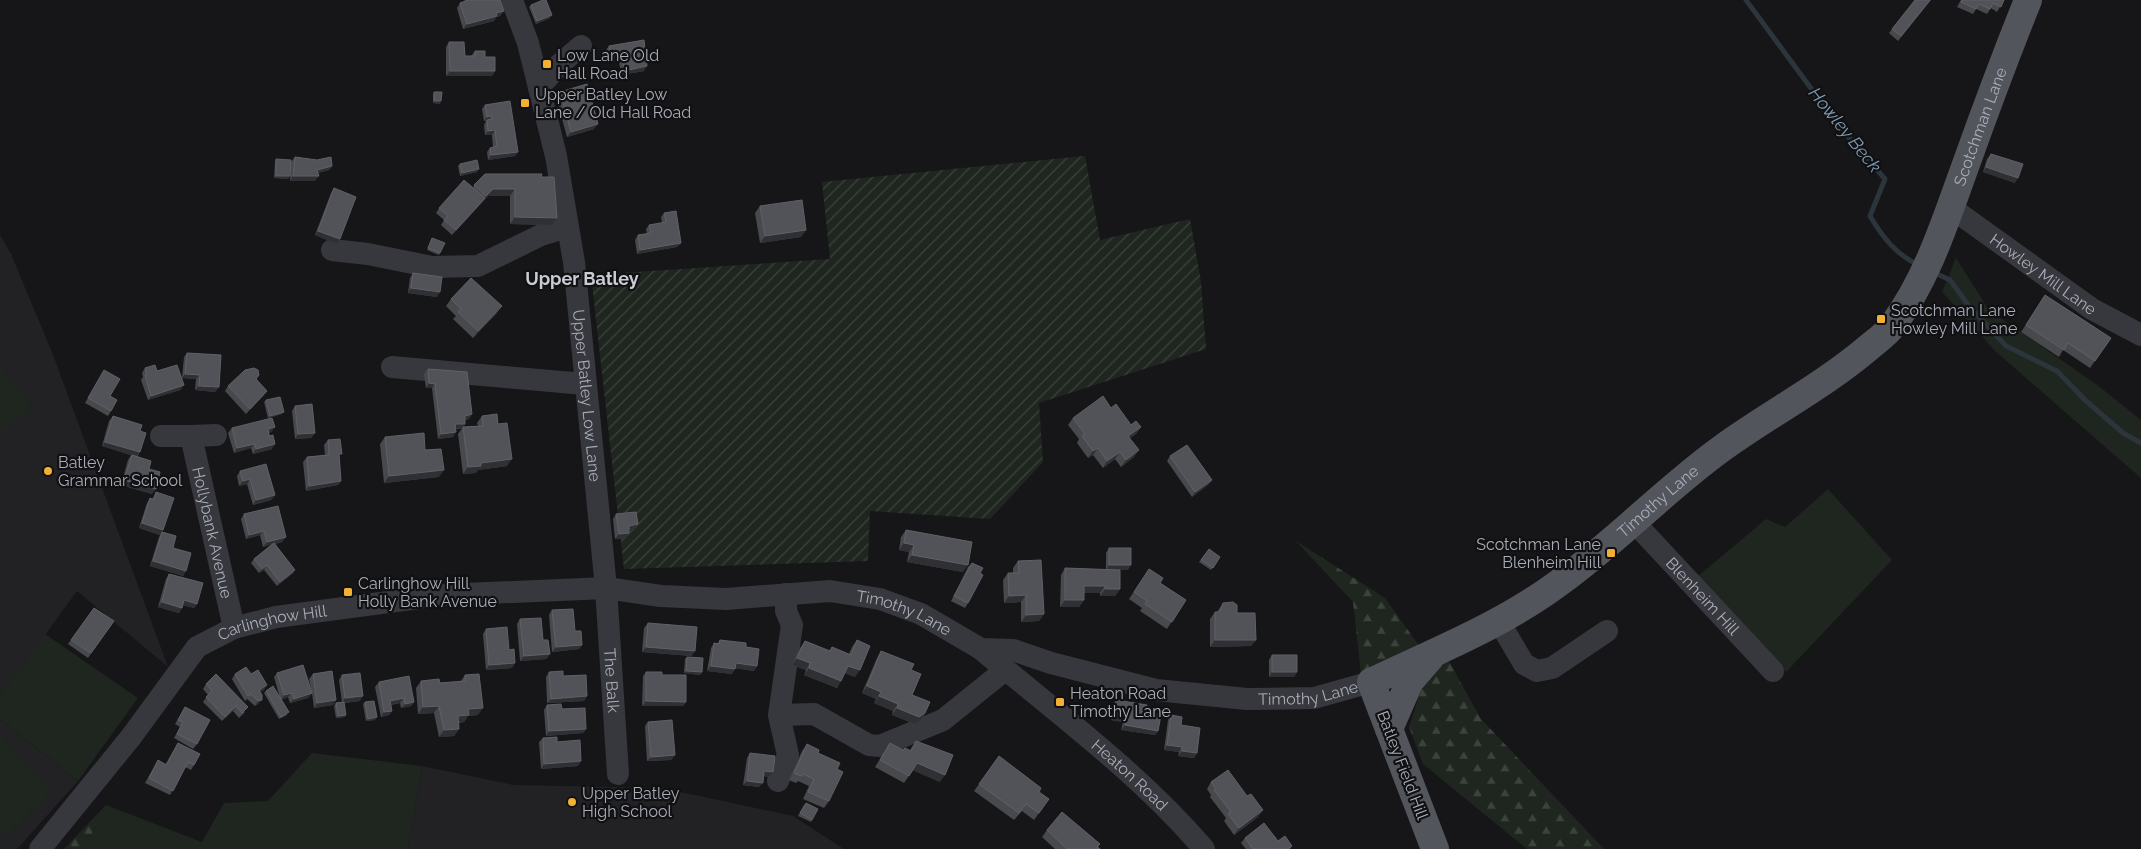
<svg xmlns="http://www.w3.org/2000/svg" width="2141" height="849" viewBox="0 0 2141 849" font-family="Raleway,sans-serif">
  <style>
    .built { fill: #222225 }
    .grass { fill: #1e261f }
    .forest { fill: url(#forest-firs) }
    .garden { fill: url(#garden-furrows) }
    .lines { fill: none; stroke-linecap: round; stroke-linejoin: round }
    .stream { stroke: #2c353c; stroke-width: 5 }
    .minor { stroke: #37383d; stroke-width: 22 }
    .major { stroke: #53555c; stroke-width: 28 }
    .wall { fill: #47494d }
    .shaded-wall { fill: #2f3033 }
    .building { fill: #525359; stroke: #5f6168 }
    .poi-dot { fill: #f2b134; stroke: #111113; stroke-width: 2 }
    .labels { text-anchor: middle; stroke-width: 4.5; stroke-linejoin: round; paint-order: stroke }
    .poi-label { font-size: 16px; fill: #a8adb8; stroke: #111113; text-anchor: start }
    .street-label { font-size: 16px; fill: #a8adb8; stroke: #111113 }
    .water-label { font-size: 18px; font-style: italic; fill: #7f9bb3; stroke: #111113 }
    .neighbourhood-label { font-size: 18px; font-weight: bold; fill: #c9ccd4; stroke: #111113 }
  </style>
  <defs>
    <pattern id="forest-firs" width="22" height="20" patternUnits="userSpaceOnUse" patternTransform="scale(1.25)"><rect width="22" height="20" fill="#1e261f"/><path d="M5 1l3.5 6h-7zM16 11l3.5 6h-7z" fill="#3c433d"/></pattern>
    <pattern id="garden-furrows" width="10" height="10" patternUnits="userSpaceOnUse" patternTransform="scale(1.25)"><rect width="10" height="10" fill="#1e261f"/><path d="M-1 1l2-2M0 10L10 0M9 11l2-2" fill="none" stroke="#3c433d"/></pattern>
  </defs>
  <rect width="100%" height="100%" fill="#161618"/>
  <!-- built -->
  <path class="built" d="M0 235 11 254 52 352 168 667 77 591 0 697Z
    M0 719 78 781 17 849H0Z
    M422 766 513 785 662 788 793 816 844 849H408Z"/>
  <!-- grass -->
  <path class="grass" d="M1956 258 1989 310 2096 384 2141 420V478L1995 351 1942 292Z
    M0 366 33 409 0 434Z
    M1828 489 1892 560 1786 672 1697 577 1766 519 1785 527Z
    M45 634 138 698 78 781 0 719V697Z
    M0 735 52 791 0 840Z
    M312 753 422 766 408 849H85L106 805 202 842 224 803 268 801Z"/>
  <!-- forest -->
  <path class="forest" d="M1296 541 1385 598 1420 647 1361 675 1353 602Z
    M1446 656 1481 719 1604 849H1527L1423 764 1409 727 1422 687Z
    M106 805 85 849H64Z"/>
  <!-- garden -->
  <path class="garden" d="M1085 156 1100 240 1190 219 1201 282 1206 349 1039 403 1043 462 990 519 870 511 868 561 624 569 591 275 830 259 822 182Z"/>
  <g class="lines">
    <!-- stream -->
    <path class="stream" d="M1746 0 1838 125 1885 179 1870 216C1883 238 1896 254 1918 265
      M1933 272 1950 280 1969 306 2006 346 2057 371 2085 400 2123 433 2141 443"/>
    <!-- minor -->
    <g class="minor">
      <path id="s1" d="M512 0 528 43 556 156 574 262 606 588 618 774"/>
      <path d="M539 87 560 64 581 46"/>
      <path id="s2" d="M1950 207 2092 309 2141 335"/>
      <path d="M332 250 368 254 432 267 478 266 541 235 568 227"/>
      <path d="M392 367 584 384"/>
      <path id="s3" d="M216 435 191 436 234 628"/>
      <path d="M161 436H191"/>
      <path id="s4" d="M1634 522 1773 671"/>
      <path d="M1498 620 1524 664 1537 671 1552 668 1607 631"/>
      <path id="s5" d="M981 649C1057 713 1139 773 1204 849"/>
      <path d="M779 715 814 714 869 745 880 746 943 720 1005 670"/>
      <path d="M778 781 788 755 779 715 792 625 786 611V594"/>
      <path id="s6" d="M40 849 131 737 197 647 234 628 276 617 441 595 606 588 661 596 726 599 830 591 880 599 921 614 981 649 1013 650 1051 663 1156 690 1247 699 1314 698 1371 682"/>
    </g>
    <!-- major -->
    <g class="major">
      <path d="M1389 729 1410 681 1430 658"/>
      <path id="s7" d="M1435 849 1371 682C1434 652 1500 626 1556 585 1614 544 1663 491 1721 449 1769 414 1822 387 1868 348 1876 341 1887 334 1893 325 1928 277 1945 222 1965 167 1985 111 2006 55 2028 0"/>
    </g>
  </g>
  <!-- wall -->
  <path class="wall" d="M464 0H500L504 11 500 16 496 17 494 21 463 29 457 8 460 3 465 1Z
    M1915 0H1931L1898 41 1889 33Z
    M1961 0H2004L1997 12 1991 8 1987 14 1976 9 1973 14 1957 7Z
    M531 5 550 18 536 24 529 7Z
    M449 42 465 56H471L475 51 485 57 495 71 492 76H446V47Z
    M609 46 644 71 621 75 619 61 608 62 606 50Z
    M434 92 440 104 433 103V95Z
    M560 92 594 129 567 137 556 97Z
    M485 105 518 152 515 156 488 160 487 152 490 148 493 147 492 135H485L484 125 486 121H484L482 109Z
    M1991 154 2015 183 1983 172 1987 159Z
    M295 157 332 166 329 170 318 173 315 181H290L291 162Z
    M276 159 290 176 288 179 274 178 275 161Z
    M460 164 477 172 460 176 458 166Z
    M541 177 552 225 510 224V196H488L452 235 441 225 444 220 436 213 439 208 473 188 474 185Z
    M334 188 340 239 337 244 315 235 331 193Z
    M760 206 806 230 801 237 760 243 755 213Z
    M664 213 681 243 677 247 637 254 635 240 638 235 647 234 646 229 649 225 662 223 661 217Z
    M432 238 440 253 439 255 427 250Z
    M413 273 437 297 408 293 410 278Z
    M2045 295 2111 338 2090 368 2063 350 2059 357 2021 332Z
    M451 299 497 313 473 338 453 319 456 316 446 306Z
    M187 353 219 387 215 392 195 390 196 379 182 378 184 357Z
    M145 368 157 371 184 385 180 390 148 400 141 380 143 377 142 373Z
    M428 369 472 414 469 419 465 420V424L462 429H456L453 437 438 439 432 388H426L424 374Z
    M104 370 110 396 111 411 108 416 85 403Z
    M256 379 264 395 246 414 225 391 228 386Z
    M266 400 282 414 268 418 264 402Z
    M295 406 315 433 311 438 295 439 292 411Z
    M113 416 140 431V452L137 457 149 469 152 494 121 485 128 460 131 455 102 446 109 421Z
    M482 416 498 424 507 466 478 470 476 473 463 474 458 434 463 427 478 426 477 423Z
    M1073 418 1131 425 1141 427 1136 434 1130 438 1134 457 1121 467 1115 459 1103 468 1093 455 1088 458 1077 443 1079 439 1068 425Z
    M275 427 271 432 269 433 272 449 253 454 251 448 234 453 228 433 232 428Z
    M385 437 425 450 439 477 384 483 380 444Z
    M328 440 339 458 341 481 338 485 306 491 303 462 307 457 325 455 324 445Z
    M1170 456 1212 480 1208 485 1192 497 1167 461Z
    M240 471 275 495 271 500 253 505 247 484 239 486 237 476Z
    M156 492 163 530 160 535 139 528 147 503 150 498 152 499Z
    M244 514 286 537 282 542 275 544 295 570 292 574 277 586 264 570 259 573 251 563 254 559 272 544 263 547 260 535 246 539 241 519Z
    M616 514 634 529 629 530V533L626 538 615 539 613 519Z
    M906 530 963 572 907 562 909 552 899 550 901 537Z
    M162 532 173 548 186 571 183 576 150 566 159 537Z
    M1109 548 1128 570H1113L1120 589 1115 596H1100V593H1084V600L1079 607H1060L1061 575 1065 568 1106 570V553Z
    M1209 549 1220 557 1211 570 1199 562Z
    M1018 561 1044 614 1039 621 1021 622V602L1004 603 1003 580 1008 573H1013V568Z
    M972 563 980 573 968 603 965 608 951 601 968 567Z
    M1149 569 1160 583 1186 600 1167 629 1140 611 1142 608 1129 599Z
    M169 574 197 604 194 608 183 605 179 613 158 607 166 579Z
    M1223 603 1237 613 1256 640 1251 646 1210 647V619L1215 612H1217Z
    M94 608 114 621 88 658 68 644Z
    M552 610 575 631 582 645 579 649 552 652 549 615Z
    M520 619 543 640 550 654 546 659 520 661 517 624Z
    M648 623 692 656 642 652 644 628Z
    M486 629 509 650 515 663 512 668 486 670 483 634Z
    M720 640 746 647 757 666 754 671 735 668 732 674 707 671 711 648 714 643 717 644Z
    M857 640 855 677 845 673 837 688 804 675 806 670 792 665 800 648 805 641 829 651 832 647 849 654 852 647Z
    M881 651 911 670 912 695 925 713 921 720 915 724 892 715 893 711 874 703 876 699 862 693 877 658Z
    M1272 655 1297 672 1294 677H1269V660Z
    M687 657 702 672 700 675 684 673 685 659Z
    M549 672 563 676 587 696 584 701 547 703 546 677Z
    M646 672 662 675 686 702 683 706H642L643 676Z
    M277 673 312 693 309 679 313 674 336 700 333 705 314 708 312 693 308 698 290 703 288 697 281 700 287 715 279 719 264 693 266 691 280 698 274 677Z
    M235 674H251L264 690 260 692 258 704 255 706 247 699 245 701 232 679Z
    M342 675 360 701 344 703 345 717 336 718 334 706 336 703 342 702 339 680Z
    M465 675 478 715 468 716 464 722 459 723V729L454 736 439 737 434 713 418 714 416 688 421 681 440 683 460 682Z
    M379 682 414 702 411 706 401 708 400 703 391 705 392 711 389 715 381 717 375 687Z
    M206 684 245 712 239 718 233 711 222 721 203 702 208 695 203 689Z
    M1116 700 1146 712 1158 731 1155 735 1121 730 1123 722 1111 720 1113 705Z
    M365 702 375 720 366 721 363 704Z
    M547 705 562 709 586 729 583 733 546 736 544 710Z
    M185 707 197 744 193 749 174 738 180 727 175 724Z
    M1171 715 1181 725 1197 753 1194 758 1178 756 1179 752 1164 750 1168 720Z
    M648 722 675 755 671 760 647 761 645 726Z
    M543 738 557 742 581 761 578 766 541 769 539 742Z
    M916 741 940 782 913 770 904 783 875 767 890 743 903 750H910Z
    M178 743 194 765 191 770 185 767 170 795 145 783 158 760 166 764Z
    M807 744 837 769 829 801 824 808 803 799 809 786 798 781 796 783 789 780 802 751Z
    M750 753 770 777 763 776 759 787 743 785 747 758Z
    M999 756 1039 792 1049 799 1034 820 1022 811 1014 820 974 791Z
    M1211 782 1258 817 1234 835 1224 821 1226 818 1210 797 1211 795 1207 789Z
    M804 805 812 820 811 822 798 816Z
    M1047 830 1100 844 1098 847 1100 849H1055L1042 837Z
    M1245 838 1278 841 1292 846 1290 849H1246L1241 843Z"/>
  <!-- shaded-wall -->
  <path class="shaded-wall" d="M504 11 500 16 496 17 494 21 463 29 467 24Z
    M552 15 550 18 536 24 537 21Z
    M622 56 619 61 608 62 611 57Z
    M647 66 644 71 621 75 624 71Z
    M450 71H495L492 76H446Z
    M434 101H441L440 104 433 103Z
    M492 116 489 120 484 121 487 117Z
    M598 124 594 129 567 137 571 132Z
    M495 130 492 135H485L488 131Z
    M518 152 515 156 488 160 491 155Z
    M332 166 329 170 314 174 317 170Z
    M1986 167 2018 178 2015 183 1983 172Z
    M479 169 477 172 460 176 462 173Z
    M276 176H290L288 179 274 178Z
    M293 176H319L315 181H290Z
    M493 189H515L510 196H488L481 203 486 196Z
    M485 198 481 203 452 235 456 230Z
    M515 217 557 218 552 225 510 224Z
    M806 230 801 237 760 243 765 236Z
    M318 231 340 239 337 244 315 235Z
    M681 243 677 247 637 254 640 250Z
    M411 288 440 292 437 297 408 293Z
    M502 306 497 313 473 338 478 331Z
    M185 374 200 375 196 379 182 378Z
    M429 383 435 384 432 388H426Z
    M184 385 180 390 148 400 151 396Z
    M199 386 219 387 215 392 195 390Z
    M267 391 264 395 246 414 250 409Z
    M284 412 282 414 268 418 270 416Z
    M472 414 469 419 461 420 465 416Z
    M455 424H465L462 429 452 428Z
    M275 427 271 432 264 434 268 429Z
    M1141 427 1136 434 1123 443 1128 436Z
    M456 432 453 437 438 439 441 434Z
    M315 433 311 438 295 439 298 434Z
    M105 442 140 452 136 457 102 446Z
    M255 444 251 448 234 453 237 448Z
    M275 444 272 449 253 454 256 449Z
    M1098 448 1093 455 1088 458 1093 451Z
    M1139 450 1134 457 1121 467 1126 460Z
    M1120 452 1115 459 1103 468 1107 461Z
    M512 459 507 466 478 470 476 473 463 474 468 467 481 463Z
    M444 470 439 477 384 483 389 476Z
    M250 479 247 484 239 486 243 481Z
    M124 480 156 489 152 494 121 485Z
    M1212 480 1208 485 1192 497 1195 492Z
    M341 481 338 485 306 491 309 486Z
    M275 495 271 500 253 505 256 500Z
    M142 523 163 530 160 535 139 528Z
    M638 524 634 529 625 531 629 526Z
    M264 531 260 535 246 539 249 535Z
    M629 533 626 538 615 539 619 534Z
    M286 537 282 542 263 547 267 542Z
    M904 543 914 545 909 552 899 550Z
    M912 555 968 565 963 572 907 562Z
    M153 561 186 571 183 576 150 566Z
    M267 565 264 570 259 573 262 569Z
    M1109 565H1131L1128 570H1106Z
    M295 570 292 574 277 586 280 582Z
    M1084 586H1105L1100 593H1079Z
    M1105 589H1120L1115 596H1100Z
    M1026 595 1021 602 1004 603 1009 596Z
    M184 600 197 604 194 608 181 605Z
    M1065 600H1084L1079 607H1060Z
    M162 602 182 608 179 613 158 607Z
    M1044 614 1039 621 1021 622 1026 615Z
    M1215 640H1256L1251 646 1210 647Z
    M582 645 579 649 552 652 556 647Z
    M646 647 695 651 692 656 642 652Z
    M550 654 546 659 520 661 524 656Z
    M797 658 810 663 806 670 792 665Z
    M515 663 512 668 486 670 489 665Z
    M736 663 757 666 754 671 732 668Z
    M711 666 735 669 732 674 707 671Z
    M848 666 860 670 855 677 843 673Z
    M809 668 841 681 837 688 804 675Z
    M686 671 702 672 700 675 684 673Z
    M1272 672H1297L1294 677H1269Z
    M267 685 264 690 256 695 259 690Z
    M867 686 881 692 876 699 862 693Z
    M292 693 288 697 281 700 284 695Z
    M312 693 308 698 290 703 294 699Z
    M363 696 360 701 342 703 345 698Z
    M587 696 584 701 547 703 551 699Z
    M879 696 898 704 893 711 874 703Z
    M404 698 400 703 387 705 390 701Z
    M262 700 258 704 255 706 258 701Z
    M336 700 333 705 314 708 317 703Z
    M646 701 686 702 683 706H642Z
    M414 702 411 706 401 708 405 704Z
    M236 706 233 711 222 721 225 717Z
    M439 706 434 713 418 714 423 707Z
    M483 708 478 715 468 716 464 722 453 723 458 716 468 709Z
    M897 708 925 713 921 720 915 724 892 715Z
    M392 711 389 715 381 717 384 712Z
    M346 715 345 717 336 718 338 716Z
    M1114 715 1126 717 1123 722 1111 720Z
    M377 717 375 720 366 721 368 719Z
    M1125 725 1158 731 1155 735 1121 730Z
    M459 729 454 736 439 737 444 730Z
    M586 729 583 733 546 736 549 731Z
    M1167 745 1182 747 1179 752 1164 750Z
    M1182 751 1197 753 1194 758 1178 756Z
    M675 755 671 760 647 761 651 757Z
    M581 761 578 766 541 769 544 764Z
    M917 763 945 775 940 782 912 770Z
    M764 771 773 772 770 777 761 775Z
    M747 781 763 783 759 787 743 785Z
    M1263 810 1258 817 1234 835 1239 828Z"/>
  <!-- building -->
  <path class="building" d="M469 0H500L504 11 496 13 497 16 467 24 460 3Z
    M543 0H546L552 15 537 21 531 5Z
    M1915 0H1930L1901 36 1892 29Z
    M1962 0H2004L2001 7 1993 3 1990 9 1979 4 1976 9 1961 2Z
    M644 40 647 66 624 71 622 56 611 57 609 46Z
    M449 42H464L465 56H475V51H485V57H495V71H450Z
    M587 84 598 124 571 132 560 92Z
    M434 92H442L441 101H434Z
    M510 101 518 152 491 155 490 148 497 146 495 130 488 131 487 120 492 119V116L487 117 485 105Z
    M1991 154 2023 164 2018 178 1986 167Z
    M295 157 317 160 331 157 332 166 317 170 319 176H293Z
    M276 159 291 160 290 176H276Z
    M477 160 479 169 462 173 460 164Z
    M485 174H542L541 177H554L557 218 515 217V189H493L486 196 474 185Z
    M464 180 485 198 456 230 444 220 448 216 439 208Z
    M334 188 356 197 340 239 318 231Z
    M802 200 806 230 765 236 760 206Z
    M676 211 681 243 640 250 638 235 651 233 649 225 666 222 664 213Z
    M432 238 445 243 440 253 428 248Z
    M413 273 442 277 440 292 411 288Z
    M471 278 502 306 478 331 458 312 461 309 451 299Z
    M2045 295 2111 338 2095 361 2068 343 2064 350 2026 325Z
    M187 353 221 355 219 387 199 386 200 375 185 374Z
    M155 365 157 371 177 365 184 385 151 396 145 375 147 374 145 368Z
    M254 368 258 370 259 375 256 379 267 391 250 409 228 386 245 370Z
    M428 369 467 372 472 414 465 416V424H455L456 432 441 434 435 384 429 383Z
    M104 370 120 379 110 396 117 400 111 411 88 398Z
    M1103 396 1111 408 1116 404 1131 425 1136 421 1141 427 1128 436 1139 450 1126 460 1120 452 1107 461 1098 448 1093 451 1082 436 1085 434 1073 418Z
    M280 397 284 412 270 416 266 400Z
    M312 404 315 433 298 434 295 406Z
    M497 414 498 424 507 423 512 459 481 463V466L468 467 463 427 483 426 482 416Z
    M113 416 142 425 140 431 146 433 140 452 105 442Z
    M272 418 275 427 268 429 269 436 273 435 275 444 256 449 255 444 237 448 232 428Z
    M424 433 425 450 441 449 444 470 389 476 385 437Z
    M340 439 342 454H339L341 481 309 486 307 457 329 455 328 440Z
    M1187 445 1212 480 1195 492 1170 456Z
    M132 455 151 461 149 469 160 472 156 489 124 480Z
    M266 464 275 495 256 500 250 479 243 481 240 471Z
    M156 492 174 498 163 530 142 523 150 498 154 500Z
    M278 506 286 537 267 542 264 531 249 535 244 514Z
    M636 512 638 524 629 526V533L619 534 616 514Z
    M906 530 972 542 968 565 912 555 914 545 904 543Z
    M162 532 176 536 173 548 191 553 186 571 153 561Z
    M274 543 295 570 280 582 267 565 262 569 254 559Z
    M1109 548H1131V565H1109Z
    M1209 549 1220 557 1213 568 1201 560Z
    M1041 560 1044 614 1026 615V595L1009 596 1008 573H1019L1018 561Z
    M972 563 983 568 980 573 983 575 968 603 954 596Z
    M1065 568 1120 570V589H1105V586H1084V600H1065Z
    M1149 569 1163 578 1160 583 1186 600 1172 622 1145 604 1147 601 1134 592Z
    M169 574 203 583 197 604 184 600 182 608 162 602Z
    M1233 602 1237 605V613H1255L1256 640H1215V612H1220L1223 603Z
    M94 608 114 621 91 653 71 640Z
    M573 609 575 631H581L582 645 556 647 552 610Z
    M541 618 543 640H548L550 654 524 656 520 619Z
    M648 623 697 627 695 651 646 647Z
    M507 627 509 650 514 649 515 663 489 665 486 629Z
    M720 640 746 643V647L759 649 757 666 736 663 735 669 711 666 714 643 719 644Z
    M857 640 870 646 860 670 848 666 841 681 809 668 810 663 797 658 805 641 830 651 832 647 851 655Z
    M881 651 914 664 911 670 921 674 912 695 930 702 925 713 919 717 897 708 898 704 879 696 881 692 867 686Z
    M1272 655H1297V672H1272Z
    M687 657 703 658 702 672 686 671Z
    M303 665 312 693 294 699 292 693 284 695 277 673Z
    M246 667 251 674 258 670 267 685 259 690 262 695V700L258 701 251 694 248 696 235 674Z
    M332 671 336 700 317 703 313 674Z
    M563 671V676L586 675 587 696 551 699 549 672Z
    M646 672H662V675H686V702L646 701Z
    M360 673 363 696 345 698 342 675Z
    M216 674 248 707 242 713 236 706 225 717 206 697 212 691 206 684Z
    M479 674 483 708 468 709 469 715 458 716 459 729 444 730 439 706 423 707 421 681 439 679 440 683 465 681V675Z
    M409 676 414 702 405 704 404 698 390 701 392 711 384 712 379 682Z
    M273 686 289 712 281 717 266 691Z
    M1116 700 1147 705 1146 712 1161 715 1158 731 1125 725 1126 717 1114 715Z
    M374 701 377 717 368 719 365 702Z
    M344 702 346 715 338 716 336 703Z
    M561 704 562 709 585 708 586 729 549 731 547 705Z
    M185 707 210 720 197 744 177 734 183 722 178 720Z
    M1171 715 1182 717 1181 725 1200 728 1197 753 1182 751V747L1167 745Z
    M672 720 675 755 651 757 648 722Z
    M557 737V742L580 740 581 761 544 764 543 738Z
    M916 741 953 755 945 775 917 763 909 776 880 760 890 743 903 750 905 748 911 751Z
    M178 743 200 754 194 765 188 762 173 791 149 778 158 760 166 765Z
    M807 744 819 750 818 753 840 763 837 769 843 772 829 801 808 792 814 779 803 774 801 776 794 773Z
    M750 753 775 756 773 772 764 771 763 783 747 781Z
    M999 756 1041 788 1039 792 1049 799 1039 813 1026 804 1019 813 979 784Z
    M1228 770 1247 796 1251 794 1263 810 1239 828 1228 814 1231 812 1214 790 1216 789 1211 782Z
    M806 803 818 809 812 820 800 813Z
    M1062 812 1100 844 1097 847 1100 849H1067L1047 830Z
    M1264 823 1278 841 1285 836 1292 846 1288 849H1253L1245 838Z"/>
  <!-- markers -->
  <g class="poi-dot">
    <rect x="542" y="59" width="10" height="10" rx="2.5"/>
    <rect x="520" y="98" width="10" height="10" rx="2.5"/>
    <rect x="1876" y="314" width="10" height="10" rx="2.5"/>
    <circle cx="48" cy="471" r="5"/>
    <rect x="1606" y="548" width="10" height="10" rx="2.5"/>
    <rect x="343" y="587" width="10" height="10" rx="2.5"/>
    <rect x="1055" y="697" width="10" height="10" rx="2.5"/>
    <circle cx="572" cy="802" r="5"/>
  </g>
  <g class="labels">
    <!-- poi labels -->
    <g class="poi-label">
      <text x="557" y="61">Low Lane Old<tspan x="557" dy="18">Hall Road</tspan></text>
      <text x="535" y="100">Upper Batley Low<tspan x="535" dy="18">Lane / Old Hall Road</tspan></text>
      <text x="1891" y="316">Scotchman Lane<tspan x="1891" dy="18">Howley Mill Lane</tspan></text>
      <text x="58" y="468">Batley<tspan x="58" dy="18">Grammar School</tspan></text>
      <text x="1601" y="550" text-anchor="end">Scotchman Lane<tspan x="1601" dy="18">Blenheim Hill</tspan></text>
      <text x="358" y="589">Carlinghow Hill<tspan x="358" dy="18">Holly Bank Avenue</tspan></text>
      <text x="1070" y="699">Heaton Road<tspan x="1070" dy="18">Timothy Lane</tspan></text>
      <text x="582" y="799">Upper Batley<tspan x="582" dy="18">High School</tspan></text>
    </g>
    <!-- street labels -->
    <g class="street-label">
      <text dy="6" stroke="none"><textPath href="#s7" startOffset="1032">Scotchman Lane</textPath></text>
      <text dy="6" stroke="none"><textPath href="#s2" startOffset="115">Howley Mill Lane</textPath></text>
      <text dy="6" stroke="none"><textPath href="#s1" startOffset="404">Upper Batley Low Lane</textPath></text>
      <text dy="6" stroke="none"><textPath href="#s7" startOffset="520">Timothy Lane</textPath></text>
      <text dy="6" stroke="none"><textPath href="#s3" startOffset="124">Hollybank Avenue</textPath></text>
      <text dy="6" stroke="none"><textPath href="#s4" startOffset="101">Blenheim Hill</textPath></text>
      <text dy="6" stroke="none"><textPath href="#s6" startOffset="975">Timothy Lane</textPath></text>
      <text dy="6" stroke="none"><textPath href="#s6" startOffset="336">Carlinghow Hill</textPath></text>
      <text dy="6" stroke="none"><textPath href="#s1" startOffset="690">The Balk</textPath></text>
      <text dy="6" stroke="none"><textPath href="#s6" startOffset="1395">Timothy Lane</textPath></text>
      <text transform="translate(1403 765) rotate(69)" y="6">Batley Field Hill</text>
      <text dy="6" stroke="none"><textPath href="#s5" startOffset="195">Heaton Road</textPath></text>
    </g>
    <!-- water labels -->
    <g class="water-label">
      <text transform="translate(1845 130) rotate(51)" y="6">Howley Beck</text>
    </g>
    <!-- neighbourhood labels -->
    <g class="neighbourhood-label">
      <text x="582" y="285">Upper Batley</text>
    </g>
  </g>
</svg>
